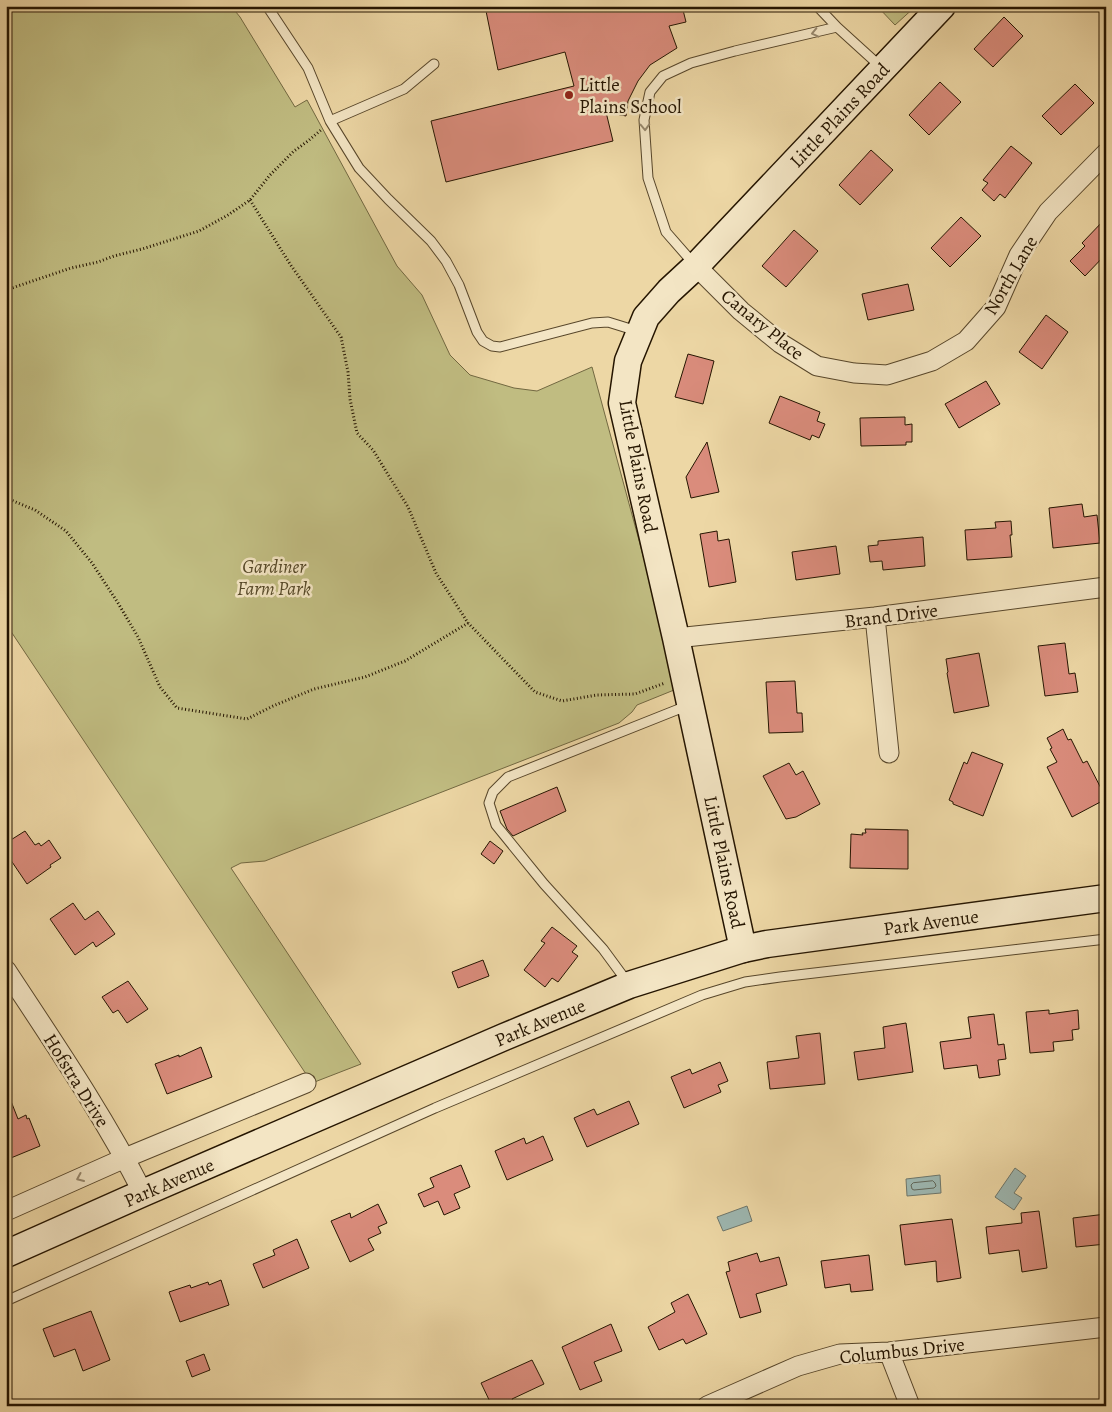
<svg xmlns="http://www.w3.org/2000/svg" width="1112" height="1412" viewBox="0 0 1112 1412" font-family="Alegreya,serif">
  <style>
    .green { fill: #c0bc81; stroke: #726841 }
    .water { fill: #9db7b1; stroke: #6d766b }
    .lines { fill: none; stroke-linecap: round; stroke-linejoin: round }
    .shore { stroke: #616659; stroke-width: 1 }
    .building { fill: #da8c7c; stroke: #251501 }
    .lane-casing { stroke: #57462a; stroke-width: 11 }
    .street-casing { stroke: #57462a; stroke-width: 21 }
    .secondary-casing { stroke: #251501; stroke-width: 29 }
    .path { stroke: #251501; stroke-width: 3; stroke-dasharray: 1 2.5; stroke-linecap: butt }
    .lane { stroke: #f3e5c4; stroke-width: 9 }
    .street { stroke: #f3e5c4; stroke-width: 19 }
    .secondary { stroke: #f3e5c4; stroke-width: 26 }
    .oneway { stroke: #96876c }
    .poi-dot { fill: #8f2418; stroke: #f3e5c4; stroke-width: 2 }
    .labels { text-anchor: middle; stroke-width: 5; stroke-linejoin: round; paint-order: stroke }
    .poi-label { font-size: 19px; fill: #251501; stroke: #f3e5c4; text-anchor: start }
    .street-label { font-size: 19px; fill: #251501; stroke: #f3e5c4 }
    .park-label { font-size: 19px; font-style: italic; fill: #544727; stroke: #f3e5c4 }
  </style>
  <rect width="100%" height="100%" fill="#edd7a5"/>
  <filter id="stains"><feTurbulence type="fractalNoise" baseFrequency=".004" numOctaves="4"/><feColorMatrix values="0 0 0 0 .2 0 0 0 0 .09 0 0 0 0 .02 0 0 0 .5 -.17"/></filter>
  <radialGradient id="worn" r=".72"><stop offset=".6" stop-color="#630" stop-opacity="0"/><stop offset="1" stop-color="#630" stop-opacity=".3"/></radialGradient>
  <!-- green -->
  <path class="green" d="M6 6H231L240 17 295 107 307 100 397 266 422 295 450 355 470 375 514 388 537 391 592 367 679 688 637 705 632 712 619 723 265 861 241 863 231 868 361 1064 312 1083 6 624Z
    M877 6H916L895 25Z"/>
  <!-- water -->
  <path class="water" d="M1015 1168 1026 1176 1014 1193 1022 1198 1014 1210 995 1197Z
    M940 1175 941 1193 907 1196 906 1179Z
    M747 1206 752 1221 723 1231 717 1217Z"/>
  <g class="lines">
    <!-- shore -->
    <path class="shore" d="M933 1181 935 1183 936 1186 934 1188 914 1190 912 1189 911 1185 913 1183Z"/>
  </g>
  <!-- building -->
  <path class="building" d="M485 6H682L686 22 669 26 677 48 650 65 638 81 628 101 626 116 606 112 613 141 446 182 431 121 574 86 565 52 498 70Z
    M1004 17 1023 36 993 67 974 49Z
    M940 82 961 102 929 135 909 115Z
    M1075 84 1094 103 1061 135 1042 116Z
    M1011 146 1032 163 1005 198 1000 194 994 201 982 190 988 183 983 180Z
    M871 150 893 170 860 205 839 185Z
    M961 217 981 236 950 267 931 248Z
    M1106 218V254L1085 276 1070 261 1085 246 1082 243Z
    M794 230 818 251 786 287 762 266Z
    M908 284 914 310 868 320 862 294Z
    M1046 315 1068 332 1042 369 1019 352Z
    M688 354 714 361 703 404 675 397Z
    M986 381 1000 404 959 428 945 404Z
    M780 396 820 412 817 421 825 424 819 438 812 435 810 440 769 423Z
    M905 417V425L912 424V442H906V445L861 446 860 418Z
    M707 442 719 492 691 498 686 477Z
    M1082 504 1084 517 1097 515 1100 543 1053 548 1049 508Z
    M1011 521 1012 535H1010L1012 557 967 560 965 530 996 528 995 522Z
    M717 531 718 541 729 539 736 582 709 587 700 534Z
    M923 537 925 566 883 570 882 561 870 562 868 546 878 545V541Z
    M836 546 840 574 796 580 792 552Z
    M1065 643 1069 674 1075 673 1078 692 1045 696 1038 646Z
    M979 653 989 706 954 713 947 673 948 672 946 659Z
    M795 681 797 713H802L803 732 769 733 766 682Z
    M1063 729 1068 740 1071 739 1083 763 1087 761 1106 798V799L1072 817 1047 767 1057 762 1050 749 1052 748 1047 738Z
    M972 752 1003 764 983 816 953 804V802L949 800 964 762 967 764Z
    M789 763 796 775 803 771 820 804 796 817 786 819 763 776Z
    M557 787 566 811 513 836 507 829 500 811Z
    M865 829 908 830V869L850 868 851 834 863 835 862 833H866Z
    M25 831 35 845 39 843 41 846 49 840 61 858 50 865 51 867 27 884 6 853V843Z
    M490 841 503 851 494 864 481 854Z
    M73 903 85 920 98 911 115 934 96 947 93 942 75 955 50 919Z
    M552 927 577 946 572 952 578 956 558 982 552 978 545 987 524 970 545 943 541 941Z
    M483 960 489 976 458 988 452 972Z
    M128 981 148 1009 127 1023 118 1010 113 1013 102 997Z
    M1049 1010V1014L1078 1010 1079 1029 1072 1030 1073 1040 1053 1042 1054 1051 1030 1053 1026 1012Z
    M994 1014 998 1045 1004 1044 1006 1059 998 1060 1000 1075 979 1078 977 1065 944 1069 940 1042 971 1038 968 1017Z
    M906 1023 913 1072 858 1080 854 1052 885 1048 883 1027Z
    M820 1033 825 1084 770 1089 767 1062 799 1058 796 1036Z
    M201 1047 212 1077 167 1094 155 1064 179 1055V1057Z
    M720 1062 728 1081 718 1085 721 1092 684 1108 671 1077 690 1069 692 1074Z
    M6 1091H7L18 1119 26 1115 27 1119 29 1118 40 1146 6 1160Z
    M629 1101 639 1124 587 1147 574 1118 594 1109 597 1115Z
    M543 1136 553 1160 507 1180 495 1151 524 1138 526 1144Z
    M461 1165 470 1187 454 1194 460 1208 444 1215 438 1201 424 1207 418 1194 434 1187 430 1178Z
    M378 1204 387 1223 378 1227 381 1233 368 1239 374 1250 350 1262 331 1221 350 1213 351 1218Z
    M1039 1211 1047 1268 1022 1272 1019 1250 989 1254 986 1227 1022 1223 1021 1213Z
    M1106 1214V1244L1076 1247 1073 1218Z
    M952 1219 961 1278 937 1282 936 1261 905 1265 900 1225Z
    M297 1239 309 1268 263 1288 253 1264 275 1255 273 1250Z
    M757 1253 760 1262 779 1257 787 1285 756 1294 761 1312 740 1318 726 1272 730 1271 728 1262Z
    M869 1255 873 1290 851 1292 850 1284 825 1288 821 1261Z
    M221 1280 229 1305 180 1322 169 1292 190 1285 191 1288 208 1282 209 1285Z
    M688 1294 707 1334 686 1344 683 1339 659 1350 648 1327 675 1312 671 1303Z
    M91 1311 110 1360 83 1371 75 1349 54 1357 43 1329Z
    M611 1324 622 1351 594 1362 602 1381 580 1390 562 1347Z
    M204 1354 210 1370 192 1377 186 1361Z
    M532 1360 544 1384 512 1399 516 1406H492L481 1383Z"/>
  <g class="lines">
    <defs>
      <path id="lane" d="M267 6 308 68 330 121 359 168 388 199 431 241 446 261 459 285 477 332 483 341 492 346 500 347 592 323 608 322 637 331
        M817 6 837 27
        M330 121 404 89 434 64
        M694 264 666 232 648 178 644 120 650 92 663 76 691 63 735 51 837 27 881 67
        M628 983 603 949 544 884 496 825 489 803 493 792 508 777 689 705
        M6 1301 435 1108 702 995 745 982 780 977 1106 939"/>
      <path id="street" d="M696 266 741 311 780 343 817 366 854 373 887 375 932 361 966 341 996 307 1019 255 1048 212 1106 153
        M875 617 889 753
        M676 638 875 617 1106 587
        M6 970C54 1043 104 1116 143 1193
        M6 1211 125 1158 306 1083
        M889 1352 910 1406
        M707 1406 798 1366 840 1354 889 1352 1106 1327"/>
      <g id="secondary">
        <path id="s1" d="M743 949 676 638 622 403 628 361 646 317 669 291 696 266 942 6"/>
        <path id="s2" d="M6 1254 143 1193 504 1037 629 985 743 949 767 944 1106 898"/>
      </g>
    </defs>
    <!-- lane casing -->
    <use href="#lane" class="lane-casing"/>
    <!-- street casing -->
    <use href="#street" class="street-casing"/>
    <!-- secondary casing -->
    <use href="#secondary" class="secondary-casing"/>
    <!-- path -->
    <path class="path" d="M250 200 290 264 341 337 348 372 350 399 357 433 373 450 408 507 436 573 468 623 535 692 562 701 597 695 635 694 665 683
      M6 290 71 268 98 262 114 256 142 249 199 231 228 215 250 200 270 175 294 151 308 141 321 130
      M6 498 35 510 66 531 92 563 118 603 138 637 160 687 177 708 247 719 273 706 314 689 365 677 405 661 468 623"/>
    <!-- lane -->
    <use href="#lane" class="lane"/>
    <!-- street -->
    <use href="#street" class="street"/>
    <!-- secondary -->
    <use href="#secondary" class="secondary"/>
  </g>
  <!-- one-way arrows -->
  <defs><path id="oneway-chevron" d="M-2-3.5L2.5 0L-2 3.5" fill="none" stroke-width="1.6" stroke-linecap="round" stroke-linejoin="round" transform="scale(1.25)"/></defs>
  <g class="oneway">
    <use href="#oneway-chevron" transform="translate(815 33) rotate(167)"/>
    <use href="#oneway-chevron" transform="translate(645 127) rotate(88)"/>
    <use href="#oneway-chevron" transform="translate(80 1178) rotate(156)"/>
  </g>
  <!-- markers -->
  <circle class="poi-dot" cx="569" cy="95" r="5"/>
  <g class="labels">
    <!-- poi labels -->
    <g class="poi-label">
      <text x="579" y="91">Little<tspan x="579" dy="22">Plains School</tspan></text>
    </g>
    <!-- street labels -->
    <g class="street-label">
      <text dy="7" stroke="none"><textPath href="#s1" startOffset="929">Little Plains Road</textPath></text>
      <text transform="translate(1010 275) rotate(-60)" y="7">North Lane</text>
      <text transform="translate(763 324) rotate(39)" y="7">Canary Place</text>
      <text transform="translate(639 466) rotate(79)" y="7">Little Plains Road</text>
      <text transform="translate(891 615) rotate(-7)" y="7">Brand Drive</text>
      <text transform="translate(725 862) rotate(78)" y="7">Little Plains Road</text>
      <text dy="7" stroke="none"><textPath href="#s2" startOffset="988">Park Avenue</textPath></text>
      <text dy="7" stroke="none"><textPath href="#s2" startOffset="582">Park Avenue</textPath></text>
      <text transform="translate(77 1080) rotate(58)" y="7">Hofstra Drive</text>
      <text dy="7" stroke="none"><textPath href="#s2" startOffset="178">Park Avenue</textPath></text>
      <text transform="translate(902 1350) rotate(-6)" y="7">Columbus Drive</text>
    </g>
    <!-- park labels -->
    <g class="park-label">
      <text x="274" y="573">Gardiner<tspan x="274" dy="22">Farm Park</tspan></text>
    </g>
  </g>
  <!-- margin -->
  <rect width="1112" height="1412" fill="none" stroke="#edd7a5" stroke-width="25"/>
  <rect x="8" y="8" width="1097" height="1397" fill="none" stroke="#251501" stroke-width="2.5"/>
  <rect x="12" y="12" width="1087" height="1387" fill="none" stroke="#251501"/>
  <rect width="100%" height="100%" filter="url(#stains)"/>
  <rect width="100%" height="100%" fill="url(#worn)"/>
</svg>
